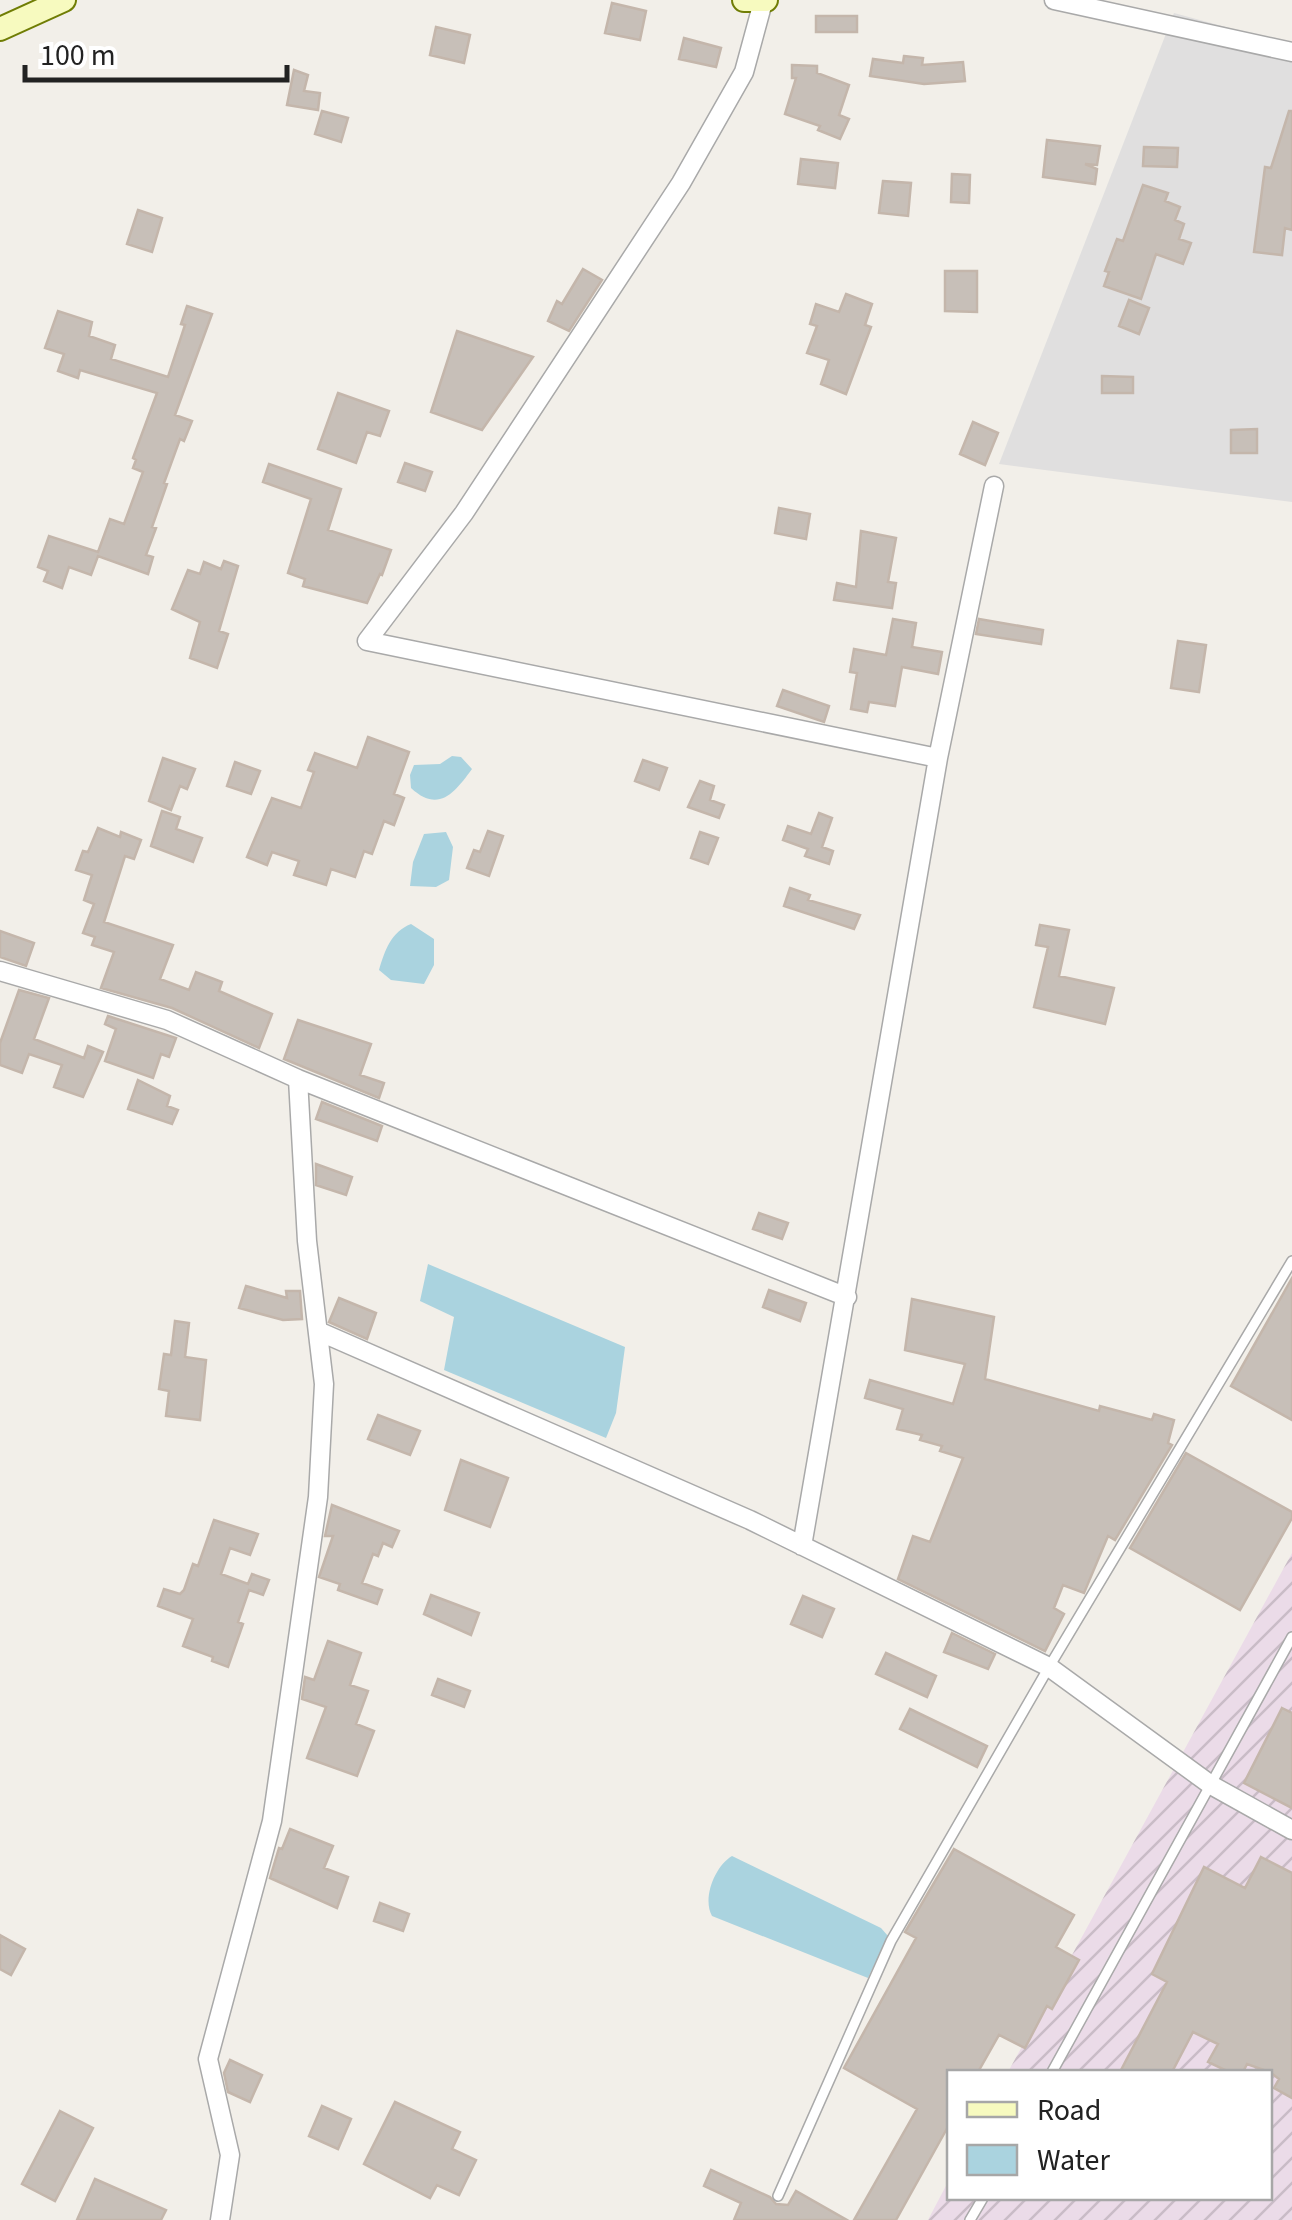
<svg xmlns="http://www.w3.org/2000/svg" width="1292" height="2220" viewBox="0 0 1292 2220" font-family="'Source Sans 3',sans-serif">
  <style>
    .residential { fill: #e0dfdf }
    .industrial { fill: url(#industrial-furrows) }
    .water { fill: #aad3df }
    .building { fill: #c7bfb8; stroke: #c4b6ab; stroke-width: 2.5 }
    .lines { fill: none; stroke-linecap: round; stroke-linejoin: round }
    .service-casing { stroke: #a9a9a9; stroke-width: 12 }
    .minor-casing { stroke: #a9a9a9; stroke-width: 21 }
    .secondary-casing { stroke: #707d05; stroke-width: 26 }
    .service { stroke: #fff; stroke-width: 9 }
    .minor { stroke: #fff; stroke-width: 18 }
    .secondary { stroke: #f7fabf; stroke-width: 22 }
  </style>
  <defs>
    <pattern id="industrial-furrows" width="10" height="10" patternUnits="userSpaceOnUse" patternTransform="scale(2.5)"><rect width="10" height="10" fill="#ebdbe8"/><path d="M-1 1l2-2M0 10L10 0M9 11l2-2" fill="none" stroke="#c9bcc7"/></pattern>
  </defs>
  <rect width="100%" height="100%" fill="#f2efe9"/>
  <!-- residential -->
  <path class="residential" d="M1174 13 1292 45V502L999 464Z"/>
  <!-- industrial -->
  <path class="industrial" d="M1292 1553V2220H928L949 2180V2198H1270V2072H1008Z"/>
  <!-- water -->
  <path class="water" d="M452 756 461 757 472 769C455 792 439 814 411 788L410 775 414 765 440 764Z
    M446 832 453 847 449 880 436 887 410 886 413 862 424 834Z
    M411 924 434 939V965L424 984 391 980 379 970C385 950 391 932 411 924Z
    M428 1264 625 1347 616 1413 606 1438 444 1370 454 1317 420 1301Z
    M732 1856 881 1928 888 1936 868 1978 712 1916C702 1898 715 1866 732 1856Z"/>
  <!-- building -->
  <path class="building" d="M612 3 646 11 640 40 605 33Z
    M816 16H857V32H816Z
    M436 27 470 35 464 63 430 55Z
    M684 38 721 48 716 67 679 59Z
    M904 56 923 58 922 65 963 62 965 81 924 84 870 76 873 59 903 63Z
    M792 65 817 66V73L849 85 839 115 849 119 840 139 818 130 820 126 785 114 796 78H792Z
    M294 70 308 75 304 91 320 93 318 110 287 105Z
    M322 111 348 118 341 142 315 134Z
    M1289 111H1292V230L1285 228 1282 255 1254 252 1265 167 1271 168Z
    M1047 140 1100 146 1097 165 1085 164 1097 169 1095 184 1043 177Z
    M1144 147 1178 148 1177 167 1143 166Z
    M801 159 838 163 835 188 798 184Z
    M952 174 970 175 969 203 951 202Z
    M883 181 911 183 908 216 879 213Z
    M1143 185 1168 193 1165 201 1180 207 1175 220 1184 224 1179 239 1191 243 1183 264 1156 254 1141 299 1104 286 1109 272 1105 271 1117 239 1123 241Z
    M138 210 162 218 152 252 127 244Z
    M583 269 602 280 569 331 548 321 557 301 562 304Z
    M945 271H977V312L945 311Z
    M846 294 872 304 865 325 871 327 846 394 821 384 829 360 807 353 817 326 810 324 816 304 839 312Z
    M1129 300 1149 308 1139 334 1119 326Z
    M187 306 212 314 175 415 192 421 184 441 180 439 164 483 167 484 152 527 156 528 146 555 153 557 148 574 98 556 91 575 69 567 62 588 44 581 48 571 38 567 49 536 98 552 110 519 124 524 143 472 133 468 136 460 133 458 157 393 80 370 78 378 58 371 64 354 45 348 58 311 92 322 89 336 115 345 111 359 168 377 185 325 181 324Z
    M457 331 533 357 482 430 431 412Z
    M1102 376 1133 377V393H1102Z
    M338 393 389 411 380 436 367 432 356 463 318 449Z
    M973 422 998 433 985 465 960 454Z
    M1257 429V453H1231V430Z
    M405 463 432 472 425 491 398 482Z
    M269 464 341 489 328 530 391 550 382 575 380 574 367 603 303 586 305 579 288 573 311 499 263 482Z
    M779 508 810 514 806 539 775 533Z
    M861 531 896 538 888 582 896 583 892 608 834 600 837 583 856 587Z
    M224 561 238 566 219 631 228 634 217 668 190 658 200 622 172 609 188 570 200 574 204 562 221 569Z
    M893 619 916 623 912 647 942 652 938 674 902 667 895 706 869 702 867 712 851 709 857 673 850 672 854 649 886 655Z
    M979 619 1043 630 1041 644 976 634Z
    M1178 641 1206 645 1199 692 1171 688Z
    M783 690 829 706 824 722 777 706Z
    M368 737 409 752 394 794 404 798 394 825 384 821 372 854 364 851 355 877 331 869 326 885 294 875 299 861 272 852 267 865 247 857 272 798 301 808 314 772 308 770 315 753 357 768Z
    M163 758 195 769 187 789 180 786 171 810 149 801Z
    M643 760 667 768 659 790 635 781Z
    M235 762 260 771 251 794 227 786Z
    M700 781 714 786 710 800 724 805 719 818 688 807Z
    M162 811 180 817 176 829 202 838 193 862 151 846Z
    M819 813 832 818 822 847 833 851 829 864 805 856 808 849 783 840 788 826 811 834Z
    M98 828 120 837 121 832 141 840 134 859 125 856 104 922 173 945 160 979 189 990 196 972 222 982 219 991 272 1014 259 1048 172 1008 101 988 114 952 92 945 95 937 83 933 94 904 84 900 92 875 76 870 83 851 88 852Z
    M488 831 503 836 489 876 467 868 474 850 480 852Z
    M700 832 718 838 708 864 691 858Z
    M790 888 810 895 808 900 860 915 854 929 784 906Z
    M1040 925 1069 930 1059 976 1114 988 1105 1024 1034 1007 1048 947 1036 945Z
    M0 931 34 943 26 966 0 957Z
    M19 990 49 998 34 1039 84 1058 88 1046 103 1052 83 1097 54 1087 62 1065 29 1054 22 1073 0 1065V1043Z
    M108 1016 176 1038 169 1057 161 1054 153 1078 105 1061 116 1029 105 1024Z
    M298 1020 371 1044 360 1075 384 1083 379 1098 284 1059Z
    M138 1080 170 1096 167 1106 178 1110 172 1124 128 1109Z
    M322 1102 382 1126 377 1141 316 1119Z
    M316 1164 352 1177 346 1195 316 1185Z
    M759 1213 788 1223 782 1239 753 1229Z
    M1292 1278V1420L1231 1386Z
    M246 1286 287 1298 286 1291H300L302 1319 283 1320 239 1308Z
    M769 1290 806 1303 800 1321 763 1307Z
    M339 1298 376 1313 367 1339 329 1322Z
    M912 1299 994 1317 985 1379 1099 1411 1100 1406 1152 1420 1154 1414 1174 1420 1168 1443 1172 1445 1115 1540 1108 1536 1084 1593 1063 1585 1054 1608 1064 1614 1045 1651 898 1579 913 1536 930 1542 963 1458 940 1451 942 1446 920 1440 922 1435 897 1429 903 1409 865 1398 870 1380 953 1404 965 1364 905 1350Z
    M175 1321 189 1323 185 1357 206 1360 200 1420 166 1416 169 1391 159 1389 164 1354 171 1355Z
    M378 1415 420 1431 410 1455 368 1439Z
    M1186 1453 1292 1512V1518L1240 1610 1130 1548Z
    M461 1460 508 1478 490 1527 445 1510Z
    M332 1505 399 1531 392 1547 383 1543 378 1556 373 1554 362 1583 382 1590 377 1604 338 1590 340 1584 319 1577 333 1536H325Z
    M214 1520 258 1534 250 1555 230 1548 221 1574 248 1584 252 1574 269 1580 263 1595 249 1590 238 1622 243 1624 228 1667 212 1661 213 1657 183 1646 193 1619 158 1606 164 1589 180 1594 184 1590 193 1564 198 1566Z
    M431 1595 479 1613 471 1635 424 1614Z
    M803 1596 834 1609 822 1637 791 1624Z
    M952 1633 995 1654 988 1669 944 1652Z
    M328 1641 361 1653 350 1685 368 1691 356 1724 374 1731 357 1776 307 1758 326 1707 302 1699 305 1677 314 1680Z
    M886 1653 936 1676 927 1697 876 1674Z
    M438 1679 470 1691 464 1707 432 1695Z
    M1282 1708 1292 1713V1808L1244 1783Z
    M910 1709 987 1746 977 1767 900 1729Z
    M290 1829 333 1846 324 1868 348 1877 337 1908 270 1878 279 1848 282 1849Z
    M954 1849 1074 1915 1056 1947 1079 1960 1052 2009 1047 2006 1025 2048 999 2035 978 2072H950V2123L896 2220H854L917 2109 844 2068 916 1938 905 1932Z
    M1261 1857 1292 1873V2098L1274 2088 1279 2079 1270 2072 1247 2064 1243 2072H1229L1208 2062 1218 2044 1193 2032 1172 2072H1120L1167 1982 1152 1974 1204 1867 1245 1888Z
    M380 1903 409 1914 403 1931 374 1921Z
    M0 1935 25 1949 11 1975 0 1969Z
    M230 2060 262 2075 250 2102 228 2092 224 2073Z
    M395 2102 460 2132 452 2149 476 2160 459 2195 437 2185 430 2198 364 2164Z
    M322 2106 351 2119 338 2149 309 2136Z
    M60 2111 93 2128 55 2201 22 2184Z
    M711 2170 770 2197 776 2204 788 2205 796 2191 847 2220H734L741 2203 704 2186Z
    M95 2179 166 2210 161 2220H77Z"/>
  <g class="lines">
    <defs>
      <path id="service" d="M1052 2072 1292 1637
        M778 2196 891 1941 1049 1667 1292 1261
        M970 2220 983 2198"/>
      <path id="minor" d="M1054 0 1292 52
        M763 2 744 72 681 183 464 513 367 641 938 758 802 1546
        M938 758 994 486
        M0 971 167 1020 298 1079 847 1297
        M318 1331 750 1520 1049 1667 1211 1785 1292 1830
        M220 2220 230 2155 208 2059 272 1821 318 1497 324 1384 307 1241 298 1079"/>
      <path id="secondary" d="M744 0H766
        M0 29 64 0"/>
    </defs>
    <!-- service casing -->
    <use href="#service" class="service-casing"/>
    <!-- minor casing -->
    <use href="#minor" class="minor-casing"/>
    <!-- secondary casing -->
    <use href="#secondary" class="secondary-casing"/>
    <!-- service -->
    <use href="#service" class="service"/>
    <!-- minor -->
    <use href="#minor" class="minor"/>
    <!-- secondary -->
    <use href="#secondary" class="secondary"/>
  </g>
  <!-- legend -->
  <rect x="947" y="2070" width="325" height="130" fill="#ffffff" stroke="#a7a7a7" stroke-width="2.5"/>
  <rect x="967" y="2102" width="50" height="15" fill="#f7fabf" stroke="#a7a7a7" stroke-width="2.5"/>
  <text x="1037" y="2120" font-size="30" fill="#222222">Road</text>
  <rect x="967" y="2145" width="50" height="30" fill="#aad3df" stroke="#a7a7a7" stroke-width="2.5"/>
  <text x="1037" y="2170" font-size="30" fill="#222222">Water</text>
  <!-- scale -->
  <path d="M25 65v15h262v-15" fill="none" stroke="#222222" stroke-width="5"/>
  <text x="40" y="65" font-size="30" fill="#222222" stroke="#ffffff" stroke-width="8" paint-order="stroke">100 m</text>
</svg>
